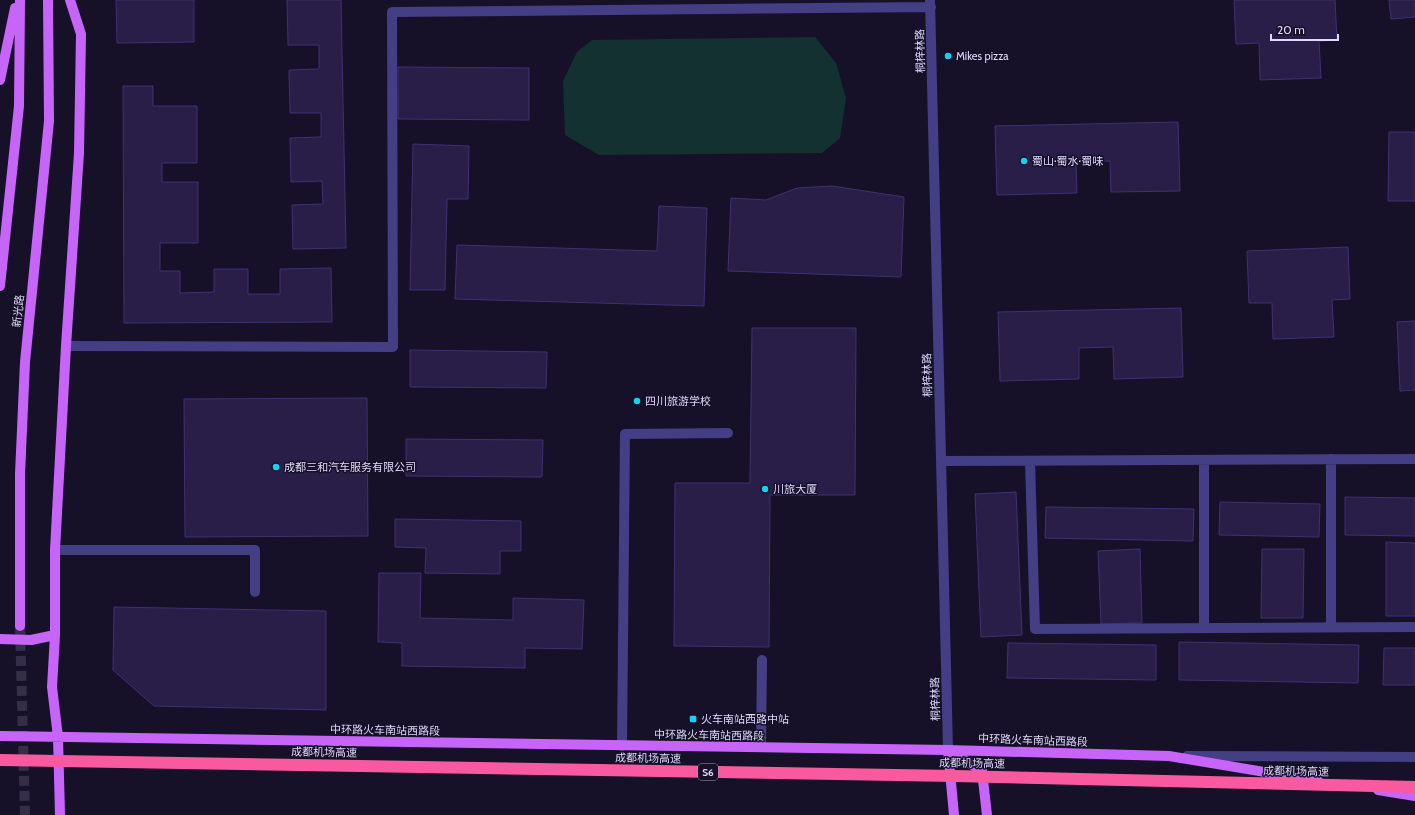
<svg xmlns="http://www.w3.org/2000/svg" width="1415" height="815" viewBox="0 0 1415 815" font-family="Cabin,'Noto Sans SC',sans-serif">
  <style>
    .green { fill: #143131 }
    .building { fill: #281e48; stroke: #403173 }
    .lines { fill: none; stroke-linecap: round; stroke-linejoin: round }
    .major-tunnel { stroke: #342f48; stroke-width: 10; stroke-dasharray: 10 5; stroke-linecap: butt }
    .minor { stroke: #443e84; stroke-width: 10 }
    .major { stroke: #c765f9; stroke-width: 10 }
    .highway-bridge { stroke: #f8599f; stroke-width: 12 }
    .poi-dot { fill: #0ed5f5; stroke: #161128; stroke-width: 1.5 }
    .labels { text-anchor: middle; stroke-width: 3; stroke-linejoin: round; paint-order: stroke }
    .shield { fill: #161128; stroke: #a39dbd; stroke-width: 1 }
    .shield-label { font-size: 10px; font-weight: bold; fill: #dfd9fd }
    .street-label { font-size: 11px; fill: #dfd9fd; stroke: #161128 }
    .poi-label { font-size: 11px; fill: #dfd9fd; stroke: #161128; text-anchor: start }
  </style>
  <rect width="100%" height="100%" fill="#161128"/>
  <!-- green -->
  <path class="green" d="M815 37 836 63 846 98 840 138 822 153 599 155 565 135 563 81 577 52 592 40Z"/>
  <!-- building -->
  <path class="building" d="M116 0H194V42L117 43Z
    M287 0H341L346 248 293 249 292 205 323 204 322 181 291 182 290 138 321 137V113H290L289 70 319 69V45H288Z
    M1234 0H1335L1337 40 1319 41 1321 78 1260 80 1259 43 1236 44Z
    M1389 0H1415V17L1391 19Z
    M398 67 529 68V120L398 119Z
    M123 86H153V106H197V163H162V182H198V243H160V271H180V293L214 292V269H248V294H280V269L331 268 332 322 124 323Z
    M1178 122 1180 191 1111 192 1110 161 1076 162 1077 193 997 195 995 126Z
    M1389 132H1415V201H1388Z
    M413 144 469 146 468 199H447L445 290H410Z
    M832 186 904 197 901 277 728 271 731 198 766 200 797 188Z
    M659 206 707 208 704 306 455 299 457 245 657 251Z
    M1348 247 1350 299 1332 300 1334 337 1273 339 1272 303H1249L1247 251Z
    M1181 308 1183 377 1114 379 1113 347 1079 348V379L1000 381 998 312Z
    M1415 321V390L1400 391 1397 322Z
    M752 328H856L855 495H770L769 647 674 646 675 483H750Z
    M410 350 547 352 546 388 410 387Z
    M367 398 368 536 185 537 184 399Z
    M406 439 543 440 542 477 406 476Z
    M1016 492 1022 635 981 637 975 494Z
    M1345 497 1415 498V536L1345 535Z
    M1220 502 1320 504 1319 537 1219 535Z
    M1046 507 1194 509 1193 541 1045 538Z
    M395 519 521 521V551H500V574L425 573 426 548 395 547Z
    M1386 542 1415 543V616H1386Z
    M1140 549 1142 623 1101 624 1098 551Z
    M1262 549H1304L1303 618H1261Z
    M379 573H421L420 618 513 620V598L584 600 582 649 525 648V668L402 666V643L378 642Z
    M114 607 326 611V710L154 706 113 670Z
    M1179 642 1359 645 1358 683 1179 680Z
    M1008 643 1156 645V680L1007 678Z
    M1384 648H1415V685H1383Z"/>
  <g class="lines">
    <!-- major-tunnel -->
    <path class="major-tunnel" d="M20 626 25 815"/>
    <!-- minor -->
    <path class="minor" d="M930 0 948 750
      M66 346 393 347 392 12 931 7
      M1331 459V627
      M1204 460V628
      M941 461 1415 459
      M1030 461 1035 629 1415 627
      M55 550H255V592
      M622 746 625 434 728 433
      M761 747 762 660
      M1187 756 1415 757"/>
    <!-- major -->
    <path class="major" d="M0 80 15 8
      M0 286 19 106 20 0
      M20 626V474L25 362 49 121 48 0
      M0 639 31 640 55 635
      M0 736 948 750 1169 756 1318 781
      M948 750 982 771 987 815
      M948 750 954 815
      M1378 790 1415 796
      M60 815 58 737 52 687 55 635V550L66 346 79 153 81 34 70 0"/>
    <!-- highway-bridge -->
    <path class="highway-bridge" d="M0 760 955 776 1415 787"/>
  </g>
  <!-- markers -->
  <g class="poi-dot">
    <circle cx="948" cy="56" r="4"/>
    <circle cx="1024" cy="161" r="4"/>
    <circle cx="637" cy="401" r="4"/>
    <circle cx="276" cy="467" r="4"/>
    <circle cx="765" cy="489" r="4"/>
    <rect x="689" y="715" width="8" height="8" rx="2"/>
  </g>
  <g class="labels">
    <!-- shield labels -->
    <rect class="shield" x="698" y="764" width="20" height="16" rx="3"/>
    <g class="shield-label">
      <text x="708" y="776">S6</text>
    </g>
    <!-- street labels -->
    <g class="street-label">
      <text transform="translate(920 51) rotate(-91)" y="4">桐梓林路</text>
      <text transform="translate(18 311) rotate(-84)" y="4">新光路</text>
      <text transform="translate(927 375) rotate(-91)" y="4">桐梓林路</text>
      <text transform="translate(935 699) rotate(-91)" y="4">桐梓林路</text>
      <text transform="translate(385 730) rotate(1)" y="4">中环路火车南站西路段</text>
      <text transform="translate(709 735) rotate(1)" y="4">中环路火车南站西路段</text>
      <text transform="translate(1033 740) rotate(2)" y="4">中环路火车南站西路段</text>
      <text transform="translate(324 752) rotate(1)" y="4">成都机场高速</text>
      <text transform="translate(648 758) rotate(1)" y="4">成都机场高速</text>
      <text transform="translate(972 763) rotate(1)" y="4">成都机场高速</text>
      <text transform="translate(1296 771) rotate(1)" y="4">成都机场高速</text>
    </g>
    <!-- poi labels -->
    <g class="poi-label">
      <text x="956" y="60">Mikes pizza</text>
      <text x="1032" y="165">蜀山·蜀水·蜀味</text>
      <text x="645" y="405">四川旅游学校</text>
      <text x="284" y="471">成都三和汽车服务有限公司</text>
      <text x="773" y="493">川旅大厦</text>
      <text x="701" y="723">火车南站西路中站</text>
    </g>
  </g>
  <!-- scale -->
  <path d="M1271 34v6h67v-6" fill="none" stroke="#dfd9fd" stroke-width="2"/>
  <text x="1277" y="34" font-size="12" fill="#dfd9fd" stroke="#161128" stroke-width="3" paint-order="stroke">20 m</text>
</svg>
